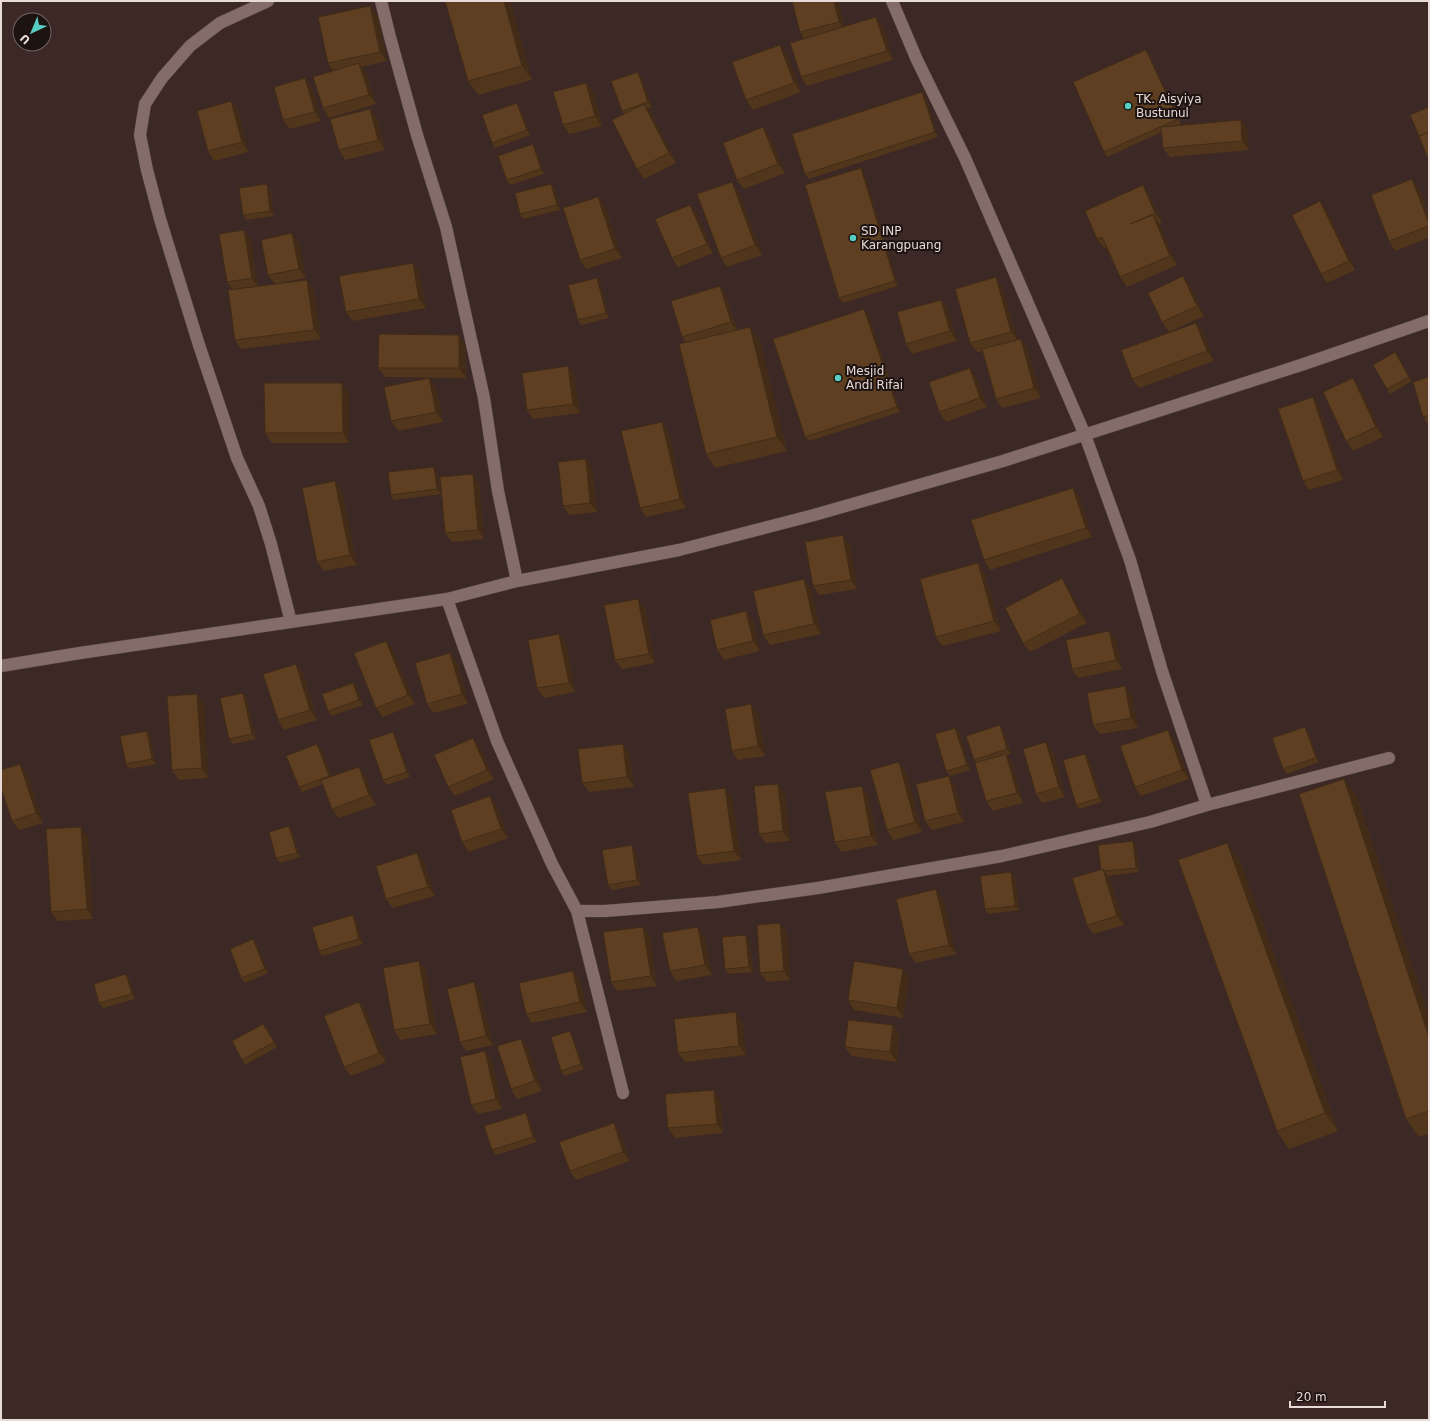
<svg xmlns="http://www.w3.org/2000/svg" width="1430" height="1421" viewBox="0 0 1430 1421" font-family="'DejaVu Sans',sans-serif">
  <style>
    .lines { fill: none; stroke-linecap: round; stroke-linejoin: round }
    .minor-casing { stroke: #554542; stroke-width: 13 }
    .minor { stroke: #846d68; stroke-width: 12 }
    .wall { fill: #51361c }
    .shaded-wall { fill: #422c17 }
    .building { fill: #5e3f21; stroke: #422c17 }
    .poi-dot { fill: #57cec1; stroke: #1d1311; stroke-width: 1.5 }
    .labels { text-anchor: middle; stroke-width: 4; stroke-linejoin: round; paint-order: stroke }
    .poi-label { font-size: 12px; fill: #e8dad7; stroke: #1d1311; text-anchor: start }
  </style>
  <rect width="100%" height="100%" fill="#3c2824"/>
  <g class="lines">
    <defs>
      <path id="minor" d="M268 1 220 23 190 46 162 78 145 104 140 135 147 170 160 219 199 345 237 458 259 506 271 544 291 622
        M381 1 390 37 417 135 446 227 484 398 498 491 517 581
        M892 1 917 60 965 158 1085 435 1130 560 1162 671 1207 805
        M447 599 497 741 552 864 577 911 623 1093
        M1 666 80 653 447 599 517 581 679 550 814 515 1003 461 1304 364 1429 321
        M577 911H605L718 902 818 888 1002 856 1150 822 1207 805 1389 758"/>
    </defs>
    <!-- minor casing -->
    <use href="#minor" class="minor-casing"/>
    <!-- minor -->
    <use href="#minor" class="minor"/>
  </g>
  <!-- wall -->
  <path class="wall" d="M510 1 532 80 478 95 468 81Z
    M792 1H838L844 26H883L893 60 807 86 801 77 804 39 800 32Z
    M370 6 377 15 387 61 361 67 366 73 376 104 329 118 323 108 333 71 328 63Z
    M787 54 801 92 753 110 746 100Z
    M1149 54 1181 124 1177 126 1247 129 1249 150 1170 157 1163 148 1162 132 1107 157 1104 152Z
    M641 77 652 107 647 108 651 113 676 163 644 179 637 169 624 114 622 111Z
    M586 83 593 92 602 126 569 134 563 125Z
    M312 87 321 121 290 129 283 120Z
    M922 92 925 97 938 137 809 179 805 174Z
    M231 101 238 111 248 152 214 161 208 151Z
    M517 103 520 108 530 135 495 148 492 143Z
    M377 118 385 150 345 160 339 150Z
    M763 127 770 136 785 173 744 189 737 180Z
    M536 149 544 174 510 185 507 180Z
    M864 173 898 286 843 303 839 298Z
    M732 182 738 191 762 255 727 267 721 258Z
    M551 184 555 189 560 210 523 219 520 214Z
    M270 189 274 216 246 220 243 215Z
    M1419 189 1429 216V238L1395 251 1389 241Z
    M1149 194 1162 222 1159 224 1177 265 1127 287 1120 277 1107 247 1104 248 1097 239Z
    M598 197 605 206 622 258 586 269 580 260Z
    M690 205 697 214 713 253 678 267 672 258Z
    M1327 211 1355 270 1327 283 1321 274Z
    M244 230 251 240 258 287 314 290 321 339 241 349 235 340 233 290 227 282Z
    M299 243 306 278 275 284 268 275Z
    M413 263 419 272 426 308 353 321 346 312Z
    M1183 276 1190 286 1204 316 1169 332 1162 322Z
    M996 277 1002 287 1017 339H1021L1027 348 1041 398 1002 408 996 399 982 351 977 352 970 343Z
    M597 278 600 283 609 318 581 325 578 320Z
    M720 286 726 296 737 330 750 327 760 341 787 451 715 468 706 454 686 343 682 337Z
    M941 300 948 309 957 341 912 354 906 344Z
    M868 314 900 412 809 441 805 437Z
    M1196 323 1203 332 1214 361 1139 388 1132 379Z
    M465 345 466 378 385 377 378 368Z
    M1399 357 1412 381 1390 394 1387 389Z
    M568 366 574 376 580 413 533 419 527 410Z
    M976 377 987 407 946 422 939 412Z
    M1429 377V426L1423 417Z
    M429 378 436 388 443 422 398 431 391 421Z
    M1353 378 1360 388 1383 437 1353 451 1346 441Z
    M349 392V443H272L265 433Z
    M1313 397 1319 407 1343 480 1309 490 1303 481Z
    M662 422 668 431 686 508 646 517 640 508Z
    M586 459 592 469 597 512 569 515 563 506Z
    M437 472 441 494 394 500 391 495Z
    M473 474 479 484 484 539 452 542 445 533Z
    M335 481 342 491 357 565 324 571 317 562Z
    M1080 498 1092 537 990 570 984 560Z
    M850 545 857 589 819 595 813 586Z
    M984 573 1001 631 942 646 936 637Z
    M804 579 811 589 821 634 770 645 763 635Z
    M1068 588 1087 623 1030 652 1023 643Z
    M645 608 655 663 622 669 615 660Z
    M746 611 753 621 760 651 724 660 717 650Z
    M1109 631 1116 640 1122 669 1078 678 1072 669Z
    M559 634 566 644 575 692 544 698 537 688Z
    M393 650 415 704 383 717 376 708Z
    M450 653 457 663 468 704 433 713 427 704Z
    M296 664 303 673 317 720 284 730 278 720Z
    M353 683 357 688 363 705 331 716 328 711Z
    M243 693 246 697 256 739 233 744 229 739Z
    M197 694 204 704 208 778 179 780 172 770Z
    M1132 695 1138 728 1100 734 1093 725Z
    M758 713 765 756 738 760 732 751Z
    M1000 725 1003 730 1011 754 1007 755 1012 764 1023 803 993 811 986 801 976 762 974 760Z
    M147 731 150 736 156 764 129 769 126 764Z
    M393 732 396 737 410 777 387 785 383 780Z
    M959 732 970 770 950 776 946 771Z
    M1308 732 1319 762 1287 774 1283 769Z
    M473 738 480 748 494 779 455 796 448 787Z
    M1174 739 1189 779 1141 796 1135 787Z
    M623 744 629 753 634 787 589 792 582 783Z
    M321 749 331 776 359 767 365 776 376 805 339 818 332 809 323 784 302 792 299 787Z
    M1053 752 1065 797 1042 803 1036 794Z
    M1089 758 1102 802 1079 809 1076 805Z
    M899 762 906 772 922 832 893 840 887 830Z
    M27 773 43 823 19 830 12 821Z
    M1344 779 1357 797 1429 1017V1134L1419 1137 1406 1119Z
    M955 785 964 822 932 830 925 821Z
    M785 793 790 841 766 843 759 834Z
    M868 795 878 845 841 852 835 842Z
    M732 798 741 860 703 865 697 856Z
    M497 806 508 838 469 852 462 842Z
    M289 826 292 831 300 857 280 863 276 858Z
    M81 827 88 837 93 919 58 921 51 912Z
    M1227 843 1240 861 1338 1131 1289 1149 1277 1131Z
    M1136 846 1139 872 1107 876 1110 879 1124 925 1093 934 1087 925 1101 870Z
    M635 850 641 885 612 890 608 885Z
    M424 862 435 896 393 908 386 899Z
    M1015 877 1019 910 988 914 985 909Z
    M943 899 956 954 916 963 909 954Z
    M356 920 363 944 322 956 319 951Z
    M643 927 650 936 657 986 617 991 611 982Z
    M787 932 790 980 767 982 760 973Z
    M704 936 712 975 676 981 670 971Z
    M253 939 257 944 268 973 245 983 241 978Z
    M749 940 753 972 728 974 725 969Z
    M419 961 426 971 437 1034 400 1040 394 1030Z
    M903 969 909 978 903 1018 854 1010 848 1000Z
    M573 971 580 981 587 1012 532 1023 526 1014Z
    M126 974 129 979 135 999 103 1008 99 1003Z
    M480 992 493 1045 466 1051 460 1042Z
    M359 1002 366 1011 386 1062 351 1076 344 1067Z
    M742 1022 746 1055 685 1062 678 1053Z
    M893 1025 899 1034 897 1062 852 1056 845 1047Z
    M267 1028 277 1047 245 1065 242 1060Z
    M570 1031 573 1036 584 1069 565 1076 561 1071Z
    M521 1039 528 1048 542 1091 517 1099 511 1089Z
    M485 1051 492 1061 502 1109 478 1114 471 1105Z
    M720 1100 723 1133 675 1138 668 1128Z
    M529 1118 537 1142 496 1155 492 1150Z
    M620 1133 630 1161 576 1180 570 1171Z"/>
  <!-- shaded-wall -->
  <path class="shaded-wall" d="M504 1H510L532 80 522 66Z
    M834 1H838L846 32 839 22Z
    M370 6 377 15 387 61 380 52Z
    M876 17 883 26 893 60 887 51Z
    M780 45 787 54 801 92 794 83Z
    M1146 50 1149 54 1181 124 1178 119Z
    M359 63 366 73 376 104 369 95Z
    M638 72 641 77 652 107 648 102Z
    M305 78 312 87 321 121 315 112Z
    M586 83 593 92 602 126 595 116Z
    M922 92 925 97 938 137 935 132Z
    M231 101 238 111 248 152 242 142Z
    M517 103 520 108 530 135 527 130Z
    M644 104 651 113 676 163 669 153Z
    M370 109 377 118 385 150 378 140Z
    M1241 120 1247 129 1249 150 1242 141Z
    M763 127 770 136 785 173 778 164Z
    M533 144 536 149 544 174 541 169Z
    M861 168 864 173 898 286 895 281Z
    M1412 179 1419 189 1429 216V224Z
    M732 182 738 191 762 255 755 245Z
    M267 184 270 189 274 216 270 211Z
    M551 184 555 189 560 210 557 205Z
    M1143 185 1149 194 1162 222 1155 213Z
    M598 197 605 206 622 258 615 249Z
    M1320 201 1327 211 1355 270 1349 261Z
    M690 205 697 214 713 253 707 244Z
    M1153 215 1160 225 1177 265 1170 256Z
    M244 230 251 240 258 288 252 278Z
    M292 233 299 243 306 278 299 269Z
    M413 263 419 272 426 308 419 299Z
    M1183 276 1190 286 1204 316 1197 306Z
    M996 277 1002 287 1018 341 1011 332Z
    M597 278 600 283 609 318 606 313Z
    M307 280 314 290 321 339 314 330Z
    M720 286 726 296 737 332 731 322Z
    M941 300 948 309 957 341 950 331Z
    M864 309 868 314 900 412 897 407Z
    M1196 323 1203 332 1214 361 1207 351Z
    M750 327 760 341 787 451 777 437Z
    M459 335 465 345 466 378 459 368Z
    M1021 339 1027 348 1041 398 1034 388Z
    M1395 352 1399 357 1412 381 1409 377Z
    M568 366 574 376 580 413 573 404Z
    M970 368 976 377 987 407 980 398Z
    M429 378 436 388 443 422 436 412Z
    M1353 378 1360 388 1383 437 1376 427Z
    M342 383 349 392V443L343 433Z
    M1313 397 1319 407 1343 480 1337 470Z
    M662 422 668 431 686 508 680 499Z
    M586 459 592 469 597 512 590 503Z
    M434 467 437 472 441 494 437 489Z
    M473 474 479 484 484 539 478 530Z
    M335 481 342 491 357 565 350 555Z
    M1073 488 1080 498 1092 537 1086 528Z
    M843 535 850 545 857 589 851 580Z
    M978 563 984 573 1001 631 994 621Z
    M1062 578 1068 588 1087 623 1080 614Z
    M804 579 811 589 821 634 814 624Z
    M638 599 645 608 655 663 649 654Z
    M746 611 753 621 760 651 753 641Z
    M1109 631 1116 640 1122 669 1116 660Z
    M559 634 566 644 575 692 569 683Z
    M386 641 393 650 415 704 408 695Z
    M450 653 457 663 468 704 462 694Z
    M296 664 303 673 317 720 310 710Z
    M353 683 357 688 363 705 359 700Z
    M1125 686 1132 695 1138 728 1131 718Z
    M243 693 246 697 256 739 252 734Z
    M197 694 204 704 208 778 202 768Z
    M751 704 758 713 765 756 758 746Z
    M1000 725 1003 730 1011 754 1007 749Z
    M1305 727 1308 732 1319 762 1316 758Z
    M955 728 959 732 970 770 967 765Z
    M1168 730 1174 739 1189 779 1182 770Z
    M147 731 150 736 156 764 152 759Z
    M393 732 396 737 410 777 407 772Z
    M473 738 480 748 494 779 487 770Z
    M1046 742 1053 752 1065 797 1059 787Z
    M317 744 321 749 332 781 329 776Z
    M623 744 629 753 634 787 627 777Z
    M1006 754 1012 764 1023 803 1017 793Z
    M1085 754 1089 758 1102 802 1099 798Z
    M899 762 906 772 922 832 915 822Z
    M20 764 27 773 43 823 36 813Z
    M359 767 365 776 376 805 369 795Z
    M949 776 955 785 964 822 958 813Z
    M1344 779 1357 797 1429 1017V1037Z
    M778 784 785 793 790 841 783 831Z
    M862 786 868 795 878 845 871 836Z
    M725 788 732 798 741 860 734 851Z
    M490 796 497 806 508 838 501 829Z
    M289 826 292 831 300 857 297 853Z
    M81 827 88 837 93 919 87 909Z
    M1133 841 1136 846 1139 872 1136 868Z
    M1227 843 1240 861 1338 1131 1325 1113Z
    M632 845 635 850 641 885 637 880Z
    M417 853 424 862 435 896 428 887Z
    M1103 869 1110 879 1124 925 1117 916Z
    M1011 872 1015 877 1019 910 1015 906Z
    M936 889 943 899 956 954 949 945Z
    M353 915 356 920 363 944 359 939Z
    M780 923 787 932 790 980 784 971Z
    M643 927 650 936 657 986 651 976Z
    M698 927 704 936 712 975 705 965Z
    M746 935 749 940 753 972 749 967Z
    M253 939 257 944 268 973 265 969Z
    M419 961 426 971 437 1034 430 1024Z
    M903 969 909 978 903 1018 897 1008Z
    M573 971 580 981 587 1012 580 1002Z
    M126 974 129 979 135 999 132 994Z
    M474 982 480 992 493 1045 486 1036Z
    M359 1002 366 1011 386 1062 379 1053Z
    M736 1012 742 1022 746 1055 739 1046Z
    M893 1025 899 1034 897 1062 890 1052Z
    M570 1031 573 1036 584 1069 581 1064Z
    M521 1039 528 1048 542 1091 535 1081Z
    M485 1051 492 1061 502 1109 496 1099Z
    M714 1090 720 1100 723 1133 717 1124Z
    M526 1113 529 1118 537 1142 533 1137Z
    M614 1123 620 1133 630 1161 623 1152Z"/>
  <!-- building -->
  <path class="building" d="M445 1H504L522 66 468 81Z
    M792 1H834L839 22 800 32Z
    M370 6 380 52 328 63 318 17Z
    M876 17 887 51 801 77 790 43Z
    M780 45 794 83 746 100 732 62Z
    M1146 50 1178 119 1104 152 1073 82Z
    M359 63 369 95 323 108 313 77Z
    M638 72 648 102 622 111 611 81Z
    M305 78 315 112 283 120 274 87Z
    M586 83 595 116 563 125 553 92Z
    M922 92 935 132 805 174 792 134Z
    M231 101 242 142 208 151 197 111Z
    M517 103 527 130 492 143 482 115Z
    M644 104 669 153 637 169 612 120Z
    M1429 107V132L1419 136 1410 115Z
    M370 109 378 140 339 150 330 119Z
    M1241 120 1242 141 1163 148 1161 127Z
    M763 127 778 164 737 180 723 143Z
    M1429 132V161L1419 136Z
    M533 144 541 169 507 180 498 156Z
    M861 168 895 281 839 298 805 185Z
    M1412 179 1429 224V226L1389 241 1371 195Z
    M732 182 755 245 721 258 697 194Z
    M267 184 270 211 243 215 239 188Z
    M551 184 557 205 520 214 515 193Z
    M1143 185 1155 213 1130 224 1153 215 1170 256 1120 277 1102 237 1097 239 1085 211Z
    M598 197 615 249 580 260 563 208Z
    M1320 201 1349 261 1321 274 1292 215Z
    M690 205 707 244 672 258 655 219Z
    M244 230 252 278 227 282 219 234Z
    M292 233 299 269 268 275 261 240Z
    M413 263 419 299 346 312 339 276Z
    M1183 276 1197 306 1162 322 1148 293Z
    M996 277 1011 332 970 343 955 289Z
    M597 278 606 313 578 320 568 285Z
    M307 280 314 330 235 340 228 290Z
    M720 286 731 322 682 337 671 301Z
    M941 300 950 331 906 344 897 312Z
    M864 309 897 407 805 437 773 339Z
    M1196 323 1207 351 1132 379 1121 350Z
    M750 327 777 437 706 454 679 344Z
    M379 334 459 335V368H378Z
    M1021 339 1034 388 996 399 982 349Z
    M1395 352 1409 377 1387 389 1373 365Z
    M568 366 573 404 527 410 522 373Z
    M970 368 980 398 939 412 929 382Z
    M1429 377V415L1423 417 1413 382Z
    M429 378 436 412 391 421 384 387Z
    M1353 378 1376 427 1346 441 1323 392Z
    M264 383H342L343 433H265Z
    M1313 397 1337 470 1303 481 1278 409Z
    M662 422 680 499 640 508 621 431Z
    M586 459 590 503 563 506 558 462Z
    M434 467 437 489 391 495 388 472Z
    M473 474 478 530 445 533 440 477Z
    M335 481 350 555 317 562 302 488Z
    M1073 488 1086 528 984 560 971 520Z
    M843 535 851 580 813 586 805 542Z
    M978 563 994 621 936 637 920 579Z
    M1062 578 1080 614 1023 643 1005 608Z
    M804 579 814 624 763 635 753 591Z
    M638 599 649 654 615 660 604 605Z
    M746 611 753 641 717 650 710 620Z
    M1109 631 1116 660 1072 669 1066 640Z
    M559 634 569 683 537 688 528 640Z
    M386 641 408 695 376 708 354 653Z
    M450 653 462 694 427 704 415 663Z
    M296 664 310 710 278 720 263 674Z
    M353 683 359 700 328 711 322 694Z
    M1125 686 1131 718 1093 725 1087 693Z
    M243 693 252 734 229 739 220 698Z
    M197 694 202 768 172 770 167 696Z
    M751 704 758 746 732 751 725 709Z
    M1000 725 1007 749 974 760 966 736Z
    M1305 727 1316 758 1283 769 1272 738Z
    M955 728 967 765 946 771 935 734Z
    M1168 730 1182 770 1135 787 1120 746Z
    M147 731 152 759 126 764 120 736Z
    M393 732 407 772 383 780 369 740Z
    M473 738 487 770 448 787 434 755Z
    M1046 742 1059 787 1036 794 1023 749Z
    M317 744 329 776 299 787 286 756Z
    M623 744 627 777 582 783 578 749Z
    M1006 754 1017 793 986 801 975 763Z
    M1085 754 1099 798 1076 805 1063 760Z
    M899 762 915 822 887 830 870 770Z
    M20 764 36 813 12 821 1 788V770Z
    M359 767 369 795 332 809 321 780Z
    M949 776 958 813 925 821 916 784Z
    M1344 779 1429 1037V1111L1406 1119 1299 794Z
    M778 784 783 831 759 834 754 786Z
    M862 786 871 836 835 842 825 792Z
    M725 788 734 851 697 856 688 793Z
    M490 796 501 829 462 842 451 810Z
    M289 826 297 853 276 858 269 832Z
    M81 827 87 909 51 912 46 829Z
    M1133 841 1136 868 1104 871 1103 869 1101 870 1098 845Z
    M1227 843 1325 1113 1277 1131 1178 860Z
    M632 845 637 880 608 885 602 850Z
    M417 853 428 887 386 899 376 866Z
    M1103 869 1117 916 1087 925 1072 878Z
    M1011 872 1015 906 985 909 980 876Z
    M936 889 949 945 909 954 896 899Z
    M353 915 359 939 319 951 312 927Z
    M780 923 784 971 760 973 757 925Z
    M643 927 651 976 611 982 603 932Z
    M698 927 705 965 670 971 662 933Z
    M746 935 749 967 725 969 722 937Z
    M253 939 265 969 241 978 230 949Z
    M419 961 430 1024 394 1030 383 968Z
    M854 961 903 969 897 1008 848 1000Z
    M573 971 580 1002 526 1014 519 983Z
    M126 974 132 994 99 1003 94 984Z
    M474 982 486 1036 460 1042 447 989Z
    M359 1002 379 1053 344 1067 324 1016Z
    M736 1012 739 1046 678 1053 674 1019Z
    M848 1020 893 1025 890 1052 845 1047Z
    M263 1024 274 1042 242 1060 232 1041Z
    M570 1031 581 1064 561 1071 551 1037Z
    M521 1039 535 1081 511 1089 497 1046Z
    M485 1051 496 1099 471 1105 460 1057Z
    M714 1090 717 1124 668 1128 665 1094Z
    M526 1113 533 1137 492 1150 484 1126Z
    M614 1123 623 1152 570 1171 559 1142Z"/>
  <!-- markers -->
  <g class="poi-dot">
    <circle cx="1128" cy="106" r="4"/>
    <circle cx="853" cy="238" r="4"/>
    <circle cx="838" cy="378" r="4"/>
  </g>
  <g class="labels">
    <!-- poi labels -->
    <g class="poi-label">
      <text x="1136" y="103">TK. Aisyiya<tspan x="1136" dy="14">Bustunul</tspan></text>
      <text x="861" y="235">SD INP<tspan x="861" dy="14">Karangpuang</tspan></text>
      <text x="846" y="375">Mesjid<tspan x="846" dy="14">Andi Rifai</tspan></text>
    </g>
  </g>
  <!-- border -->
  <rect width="1430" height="1421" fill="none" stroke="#e8dad7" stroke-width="4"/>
  <!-- north arrow -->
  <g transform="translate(32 32) rotate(224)"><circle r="19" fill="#1d1311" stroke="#6e6360"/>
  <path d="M0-3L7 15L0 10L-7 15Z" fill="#57cec1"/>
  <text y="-6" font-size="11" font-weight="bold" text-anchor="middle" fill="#e8dad7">U</text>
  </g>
  <!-- scale -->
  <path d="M1290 1401v6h95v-6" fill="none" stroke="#e8dad7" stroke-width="2"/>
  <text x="1296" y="1401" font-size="12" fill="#e8dad7" stroke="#1d1311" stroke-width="3" paint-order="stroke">20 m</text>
</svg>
